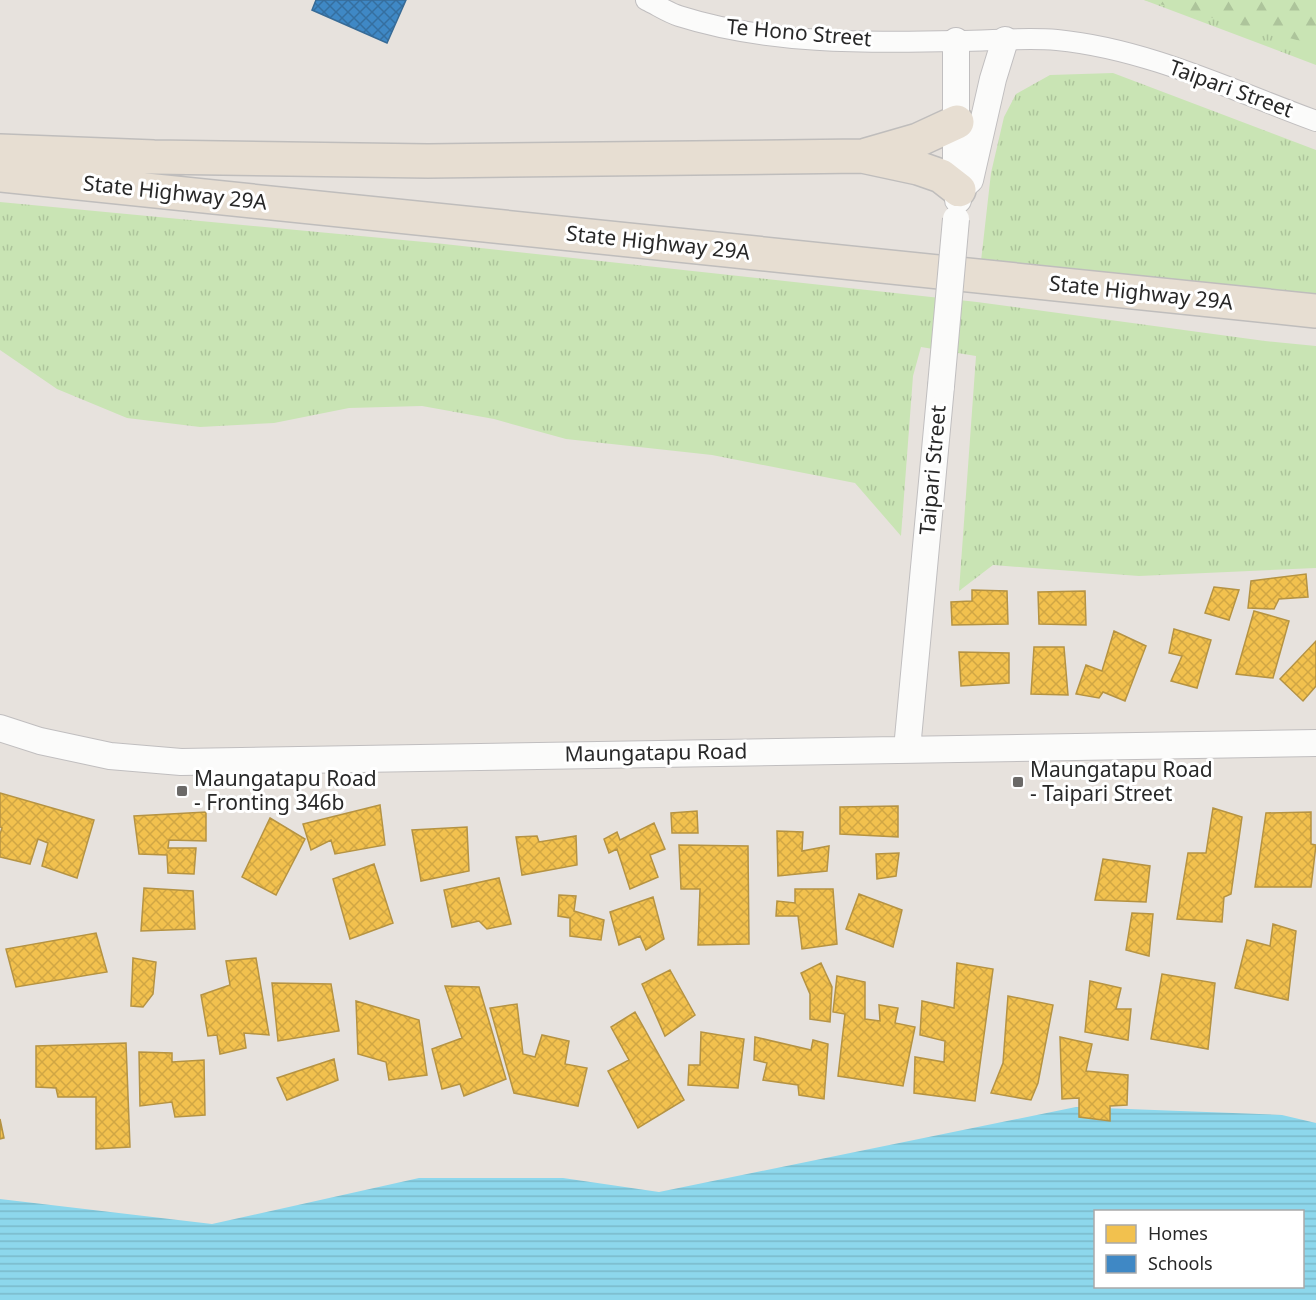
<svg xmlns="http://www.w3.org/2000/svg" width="1316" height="1300" viewBox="0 0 1316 1300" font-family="'Noto Sans',sans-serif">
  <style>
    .grass { fill: url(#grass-tufts) }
    .forest { fill: url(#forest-firs) }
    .water { fill: url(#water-rules); fill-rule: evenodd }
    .homes { fill: url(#homes-cross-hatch); stroke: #b59343; stroke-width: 1.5 }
    .schools { fill: url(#schools-cross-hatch); stroke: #386b96; stroke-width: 1.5 }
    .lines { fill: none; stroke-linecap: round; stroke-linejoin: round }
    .minor-casing { stroke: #c0bebf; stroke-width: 22 }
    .tertiary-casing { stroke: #c0bebf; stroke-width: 28 }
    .trunk-casing { stroke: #bfbdbc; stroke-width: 36 }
    .minor { stroke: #fbfbfa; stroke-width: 20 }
    .tertiary { stroke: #fbfbfa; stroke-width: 26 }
    .trunk { stroke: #e7ded2; stroke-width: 33 }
    .tertiary-bridge-casing { stroke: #c0bebf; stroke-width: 28; stroke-linecap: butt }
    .tertiary-bridge { stroke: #fbfbfa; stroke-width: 26 }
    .poi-dot { fill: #6b6967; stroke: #fff; stroke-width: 2 }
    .labels { text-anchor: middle; stroke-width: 6; stroke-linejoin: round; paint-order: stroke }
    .street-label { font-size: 21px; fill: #282828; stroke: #fff }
    .poi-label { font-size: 21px; fill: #282828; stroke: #fff; text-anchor: start }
  </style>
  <defs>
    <pattern id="grass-tufts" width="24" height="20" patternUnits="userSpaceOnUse" patternTransform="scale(1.5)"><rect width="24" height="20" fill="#c9e4b4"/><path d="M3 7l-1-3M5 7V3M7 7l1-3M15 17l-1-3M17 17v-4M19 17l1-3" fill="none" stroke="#adc49b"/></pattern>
    <pattern id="forest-firs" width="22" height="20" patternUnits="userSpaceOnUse" patternTransform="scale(1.5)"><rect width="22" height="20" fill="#c9e4b4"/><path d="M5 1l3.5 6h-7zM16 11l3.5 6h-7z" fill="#adc49b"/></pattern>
    <pattern id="water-rules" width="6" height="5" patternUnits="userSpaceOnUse" patternTransform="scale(1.5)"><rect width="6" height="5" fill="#8dd7ec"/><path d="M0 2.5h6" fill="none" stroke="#7ab9ca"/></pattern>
    <pattern id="homes-cross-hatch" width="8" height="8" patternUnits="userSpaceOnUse" patternTransform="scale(1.5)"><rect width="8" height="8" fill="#f2c14e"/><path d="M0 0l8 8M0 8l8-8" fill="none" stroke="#d0a644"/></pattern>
    <pattern id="schools-cross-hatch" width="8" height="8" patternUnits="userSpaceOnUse" patternTransform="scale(1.5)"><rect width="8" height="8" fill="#3f88c5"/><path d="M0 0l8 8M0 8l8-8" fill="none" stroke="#356fa0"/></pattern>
  </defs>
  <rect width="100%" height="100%" fill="#e7e2dd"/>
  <!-- grass -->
  <path class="grass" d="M1144 0H1316V65Z
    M1113 73 1316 150V294L981 261 991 173 1004 117 1016 94 1050 75Z
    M0 202 435 243 977 302 1265 341 1316 346V568L1139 576 993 565 959 591 976 356 921 347 913 376 901 536 855 483 712 455 566 439 494 419 422 406 349 408 274 423 200 427 127 418 57 389 0 350Z"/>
  <!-- forest -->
  <path class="forest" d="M1144 0H1316V45Z"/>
  <!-- water -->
  <path class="water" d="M1076 1107 1282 1115 1316 1123V1300H0V1199L212 1224 419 1178H563L659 1192ZM1096 1212H1302V1286H1096Z"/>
  <!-- homes -->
  <path class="homes" d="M1306 574 1308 597 1279 599 1274 609 1248 608 1251 581Z
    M1214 587 1239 590 1229 620 1205 613Z
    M972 590 1007 591 1008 624 952 625 951 602 972 601Z
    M1085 591 1086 625 1039 624 1038 592Z
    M1254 611 1289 621 1273 678 1236 674Z
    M1174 629 1211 640 1197 688 1171 681 1182 656 1169 653Z
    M1114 631 1146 646 1125 701 1103 692 1099 698 1076 694 1086 665 1102 671Z
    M1316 641V686L1303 701 1280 679Z
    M1034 647H1064L1068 695 1031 694Z
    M959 652 1009 653V683L961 686Z
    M0 793 94 820 77 878 42 866 48 843 38 839 30 864 0 857V834L2 828 0 827Z
    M380 805 385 845 335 854 331 840 311 850 303 824Z
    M898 806V837L840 834V807Z
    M1213 808 1242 817 1231 894 1224 897 1222 922 1177 919 1188 853H1206Z
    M697 811 698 833H672L671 813Z
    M206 812V841L169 840 168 848H196L194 874 168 873 167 855 139 854 134 816Z
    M1311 812V844L1316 845 1311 887H1255L1266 813Z
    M270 818 305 839 276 895 242 877Z
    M654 823 665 849 650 855 658 877 630 889 617 849 609 853 604 839 617 832 620 840Z
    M467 827 469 871 421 881 412 830Z
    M777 831 803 832 802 851 829 846 827 871 778 876Z
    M537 836 539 842 576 836 577 865 522 875 516 837Z
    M679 845 748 846 749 944 698 945 700 889H681Z
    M899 853 896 876 877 879 876 854Z
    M1103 859 1150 866 1146 902 1095 900Z
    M374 864 393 923 350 939 333 879Z
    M499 878 511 924 487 929 479 921 452 927 444 890Z
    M144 888 193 891 195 929 141 931Z
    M795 889H833L837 944 802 949 798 916H776L777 901 795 903Z
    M859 894 902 910 893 947 846 929Z
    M559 895 576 896 574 911 604 920 601 940 570 936V918L558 916Z
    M653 897 664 939 646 950 640 936 619 945 610 912Z
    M1132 913 1153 914 1149 956 1126 950Z
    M1273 924 1296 931 1288 1000 1235 988 1247 940 1270 946Z
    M96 933 107 972 16 987 6 949Z
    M133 958 156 962 153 994 143 1007 131 1006Z
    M256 958 269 1035 244 1033 246 1048 220 1054 217 1035 208 1036 201 995 230 985 226 961Z
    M821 963 832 987 830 1022 810 1019V994L801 973Z
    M957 963 993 969 975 1101 914 1093 915 1057 944 1062 945 1041 920 1035 922 1001 954 1008Z
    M670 970 695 1015 665 1036 642 984Z
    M1162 974 1215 983 1208 1049 1151 1039Z
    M837 976 865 982V1019L880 1021 879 1005 898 1008 895 1023 915 1027 903 1086 838 1076 845 1014 833 1012Z
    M1090 981 1121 988 1116 1009H1131L1128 1040 1085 1032Z
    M272 983 331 984 339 1031 278 1041Z
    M445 986 479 987 506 1079 464 1096 460 1084 442 1089 432 1049 462 1038Z
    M1008 996 1053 1005 1038 1083 1031 1100 991 1093 1003 1063Z
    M356 1001 419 1020 427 1075 389 1080 386 1062 358 1054Z
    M517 1004 523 1054 535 1057 542 1035 569 1041 565 1064 587 1068 578 1106 514 1093 490 1008Z
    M635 1012 684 1100 638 1128 608 1071 629 1060 611 1027Z
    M701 1032 744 1039 738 1088 688 1085 689 1065H700Z
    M755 1037 811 1050 813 1040 828 1044 824 1099 799 1095 798 1085 763 1080 767 1063 754 1060Z
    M1060 1037 1092 1044 1086 1071 1128 1075 1127 1105 1110 1106V1121L1079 1117V1098L1062 1099Z
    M126 1043 130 1147 96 1149V1097H58L56 1088 36 1087V1046Z
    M139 1052 172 1053V1062L204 1060 205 1115 175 1117 172 1102 140 1106Z
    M334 1059 338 1080 287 1100 277 1078Z
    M0 1119 4 1138 0 1139Z"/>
  <!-- schools -->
  <path class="schools" d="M316 0H406L387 43 312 10Z"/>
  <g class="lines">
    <defs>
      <path id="minor" d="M646 0C657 5 667 12 679 16 767 44 865 43 957 41 990 41 1024 37 1057 40 1148 49 1231 90 1316 121"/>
      <path id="tertiary" d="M956 41V176L959 190 958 200
        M959 190 970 180 993 79 1005 40
        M0 728 40 741 110 756 181 762 1316 743
        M907 749 941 386"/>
      <path id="trunk" d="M0 151 154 157 428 161 862 156 918 168 941 176 959 190
        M866 155 918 140 957 122
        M0 175 1316 311"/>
    </defs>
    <!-- minor casing -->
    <use href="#minor" class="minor-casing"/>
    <!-- tertiary casing -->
    <use href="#tertiary" class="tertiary-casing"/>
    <!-- trunk casing -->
    <use href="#trunk" class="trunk-casing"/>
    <!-- minor -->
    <use href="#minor" class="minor"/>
    <!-- tertiary -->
    <use href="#tertiary" class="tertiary"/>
    <!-- trunk -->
    <use href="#trunk" class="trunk"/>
    <defs>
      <path id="tertiary-bridge" d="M941 386 956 219"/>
    </defs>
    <!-- tertiary-bridge casing -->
    <use href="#tertiary-bridge" class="tertiary-bridge-casing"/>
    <!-- tertiary-bridge -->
    <use href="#tertiary-bridge" class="tertiary-bridge"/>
  </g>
  <!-- markers -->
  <g class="poi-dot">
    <rect x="1012" y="776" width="12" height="12" rx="3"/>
    <rect x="176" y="785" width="12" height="12" rx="3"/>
  </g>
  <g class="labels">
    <!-- street labels -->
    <g class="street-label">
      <text transform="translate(799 33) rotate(5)" y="7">Te Hono Street</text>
      <text transform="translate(1231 89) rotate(20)" y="7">Taipari Street</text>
      <text transform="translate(175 193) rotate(6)" y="7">State Highway 29A</text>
      <text transform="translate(658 243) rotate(6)" y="7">State Highway 29A</text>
      <text transform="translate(1141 293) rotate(6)" y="7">State Highway 29A</text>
      <text transform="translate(933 470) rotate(-85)" y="7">Taipari Street</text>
      <text transform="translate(656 753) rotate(-1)" y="7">Maungatapu Road</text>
    </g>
    <!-- poi labels -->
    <g class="poi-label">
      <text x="1030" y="777">Maungatapu Road<tspan x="1030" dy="24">- Taipari Street</tspan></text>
      <text x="194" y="786">Maungatapu Road<tspan x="194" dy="24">- Fronting 346b</tspan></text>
    </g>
  </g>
  <!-- legend -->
  <rect x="1094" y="1210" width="210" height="78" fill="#ffffff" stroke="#a9a9a9" stroke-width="1.5"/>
  <rect x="1106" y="1225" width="30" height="18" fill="#f2c14e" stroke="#a9a9a9" stroke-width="1.5"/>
  <text x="1148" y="1240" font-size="18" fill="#282828">Homes</text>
  <rect x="1106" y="1255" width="30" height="18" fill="#3f88c5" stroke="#a9a9a9" stroke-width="1.5"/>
  <text x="1148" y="1270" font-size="18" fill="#282828">Schools</text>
</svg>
